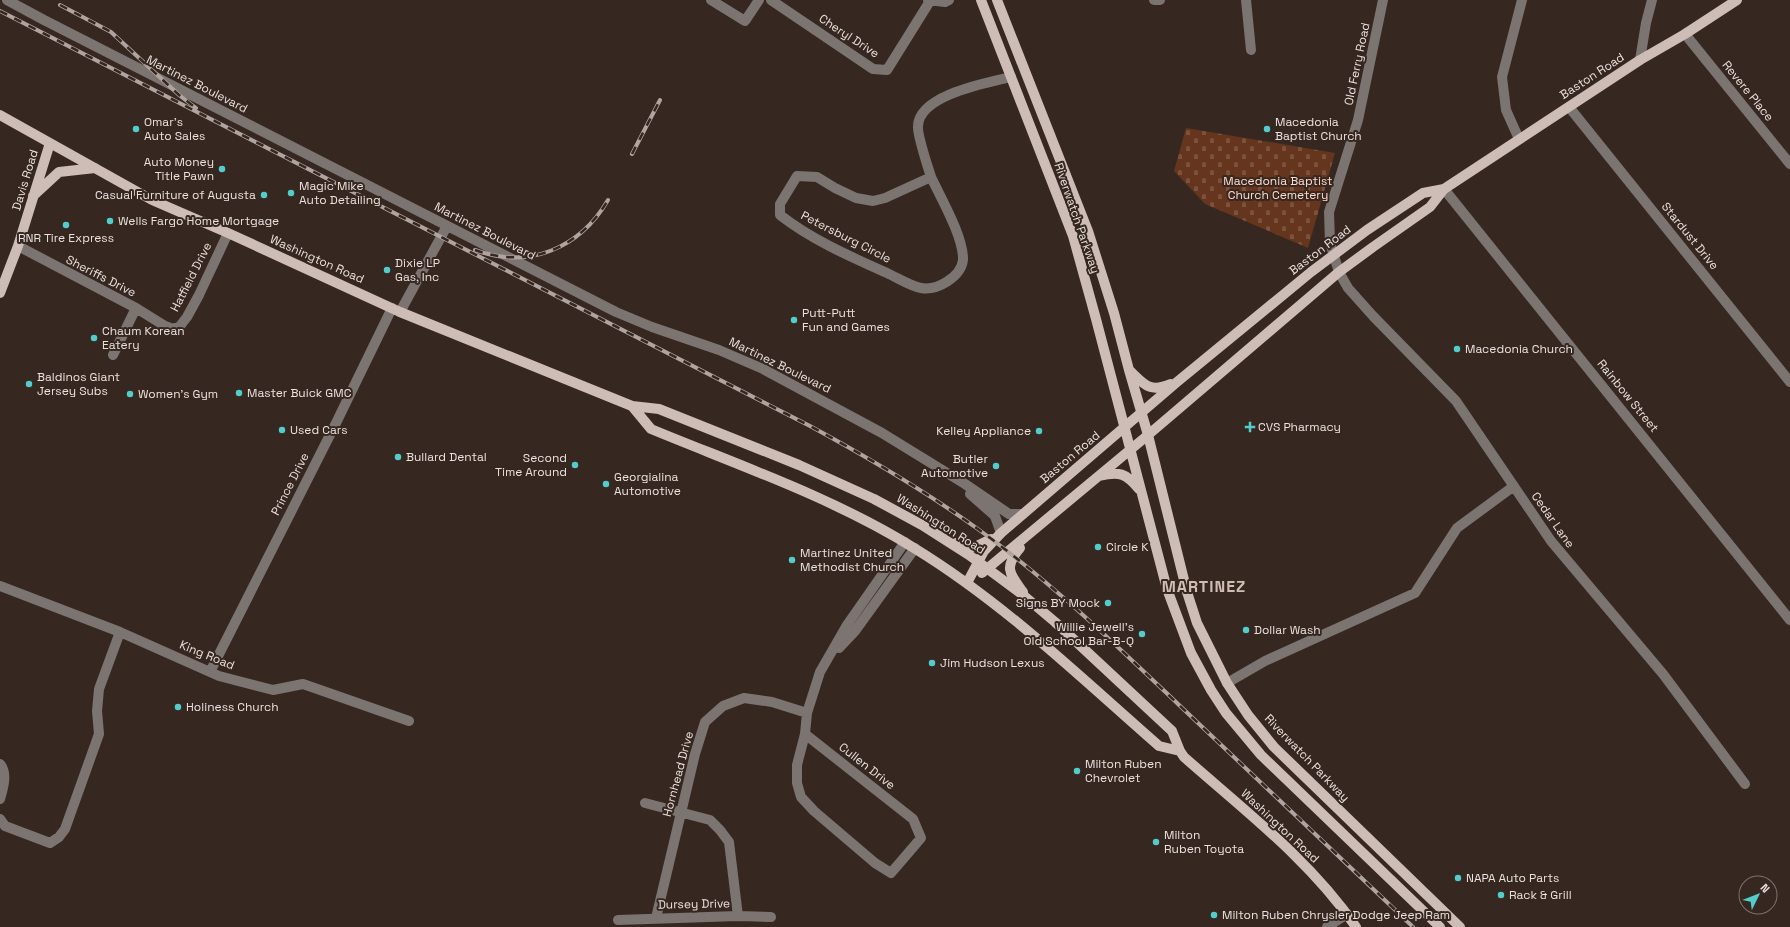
<svg xmlns="http://www.w3.org/2000/svg" width="1790" height="927" viewBox="0 0 1790 927" font-family="'Space Grotesk',sans-serif">
  <style>
    .cemetery { fill: url(#cemetery-stones) }
    .lines { fill: none; stroke-linecap: round; stroke-linejoin: round }
    .minor { stroke: #7c7471; stroke-width: 10 }
    .major { stroke: #cebdb6; stroke-width: 10 }
    .rail-casing { stroke: #afa49f; stroke-width: 4 }
    .rail { stroke: #362721; stroke-width: 2.5; stroke-dasharray: 8; stroke-linecap: butt }
    .poi-dot { fill: #52cdcc; stroke: #362721; stroke-width: 1.5 }
    .labels { text-anchor: middle; stroke-width: 4; stroke-linejoin: round; paint-order: stroke }
    .street-label { font-size: 12px; fill: #eae0dc; stroke: #362721 }
    .poi-label { font-size: 12px; fill: #eae0dc; stroke: #362721; text-anchor: start }
    .park-label { font-size: 12px; fill: #ffdaca; stroke: #362721 }
    .district-label { font-size: 16px; font-weight: bold; letter-spacing: 1px; fill: #d0bdb4; stroke: #362721 }
  </style>
  <defs>
    <pattern id="cemetery-stones" width="16" height="16" patternUnits="userSpaceOnUse"><rect width="16" height="16" fill="#65351e"/><path d="M2 7V4a2 2 0 0 1 4 0v3zM10 15v-3a2 2 0 0 1 4 0v3z" fill="#7b523e"/></pattern>
  </defs>
  <rect width="100%" height="100%" fill="#362721"/>
  <!-- cemetery -->
  <path class="cemetery" d="M1186 128 1335 153 1308 248 1205 204 1174 171Z"/>
  <g class="lines">
    <!-- minor -->
    <path class="minor" d="M7 0 44 20 616 312 652 327 719 350 763 369 882 433 965 484 1009 514H1023
      M711 0 745 21 759 0
      M771 0 873 69 887 70 930 1
      M928 0 945 2 949 0
      M1154 0H1160
      M1246 0 1251 50
      M1383 0 1358 120 1329 212 1330 243 1339 272 1348 288 1373 316 1456 401 1551 541 1663 674 1745 784
      M1685 34 1790 164
      M1640 60 1646 23 1652 0
      M1569 107 1790 382
      M1519 139 1506 110 1502 77 1522 0
      M797 176 817 177 835 188 856 198 873 201 885 198 931 177C941 198 964 238 963 260 961 277 937 291 921 288 910 286 898 278 887 273 851 257 812 240 780 215V204Z
      M931 177C928 167 917 135 918 126 919 95 986 83 1011 77
      M1444 189 1790 620
      M18 246 136 308 165 326 173 329 180 326 187 317 199 295 228 233
      M400 312 447 226
      M113 355 136 308
      M970 494 995 516 1001 533
      M0 586 120 632 219 676 273 690 303 684 409 721
      M839 648 855 631 915 548
      M210 672 337 421 392 308
      M1227 683 1265 661 1415 593 1457 528 1514 486
      M805 734 913 819 921 838 891 873 875 863 814 811 801 797 797 783V765L805 734 807 713 820 672 847 625 905 542
      M0 764C8 773 3 789 0 799
      M645 803 710 820 720 830 729 842 738 916
      M0 819 5 826 50 843 59 837 65 829 99 734 97 711 99 689 120 632
      M656 918 695 754 705 722 723 706 744 698 772 702 807 713
      M618 920 738 916 771 917
      M1327 927 1347 914"/>
    <!-- major -->
    <path class="major" d="M981 0 1073 236 1096 319 1167 589 1191 653 1211 690 1226 713 1261 755 1440 927
      M997 0 1088 231 1114 313 1129 370 1148 435 1187 592 1197 623 1227 683 1248 715 1274 747 1460 927
      M0 115 152 200 228 233 400 312 632 406 659 409 799 465 874 499 922 525 969 555 1023 595 1055 622 1172 731 1180 751 1184 757C1244 810 1310 860 1356 927
      M33 196 59 172 95 168
      M0 293 18 246 50 143
      M1129 370C1145 385 1149 393 1171 384
      M632 406 651 429C738 465 834 498 914 548 1004 603 1080 677 1159 746L1180 751
      M1099 476C1119 471 1126 473 1139 489
      M955 543 975 547 991 539
      M1020 548C1003 568 1010 574 1023 592
      M982 573 1148 435 1339 272 1373 247 1430 207 1444 189
      M967 583 984 551 1001 533 1177 382 1311 272 1367 230 1423 193 1444 189 1640 60 1685 34 1737 0"/>
    <defs>
      <path id="rail" d="M60 5 111 32 179 95 196 108
        M0 11 810 426C869 458 927 492 982 532 1052 583 1115 644 1178 704 1256 778 1335 852 1413 927
        M632 154 660 100
        M475 250C529 270 580 248 608 200"/>
    </defs>
    <!-- rail casing -->
    <use href="#rail" class="rail-casing"/>
    <!-- rail -->
    <use href="#rail" class="rail"/>
  </g>
  <!-- markers -->
  <g class="poi-dot">
    <circle cx="136" cy="129" r="4"/>
    <circle cx="1267" cy="129" r="4"/>
    <circle cx="222" cy="169" r="4"/>
    <circle cx="291" cy="193" r="4"/>
    <circle cx="264" cy="195" r="4"/>
    <circle cx="110" cy="221" r="4"/>
    <circle cx="66" cy="225" r="4"/>
    <circle cx="387" cy="270" r="4"/>
    <circle cx="794" cy="320" r="4"/>
    <circle cx="94" cy="338" r="4"/>
    <circle cx="1457" cy="349" r="4"/>
    <circle cx="29" cy="384" r="4"/>
    <circle cx="239" cy="393" r="4"/>
    <circle cx="130" cy="394" r="4"/>
    <path d="M1248 421h4v4h4v4h-4v4h-4v-4h-4v-4h4z"/>
    <circle cx="282" cy="430" r="4"/>
    <circle cx="1039" cy="431" r="4"/>
    <circle cx="398" cy="457" r="4"/>
    <circle cx="575" cy="465" r="4"/>
    <circle cx="996" cy="466" r="4"/>
    <circle cx="606" cy="484" r="4"/>
    <circle cx="1098" cy="547" r="4"/>
    <circle cx="792" cy="560" r="4"/>
    <circle cx="1108" cy="603" r="4"/>
    <circle cx="1246" cy="630" r="4"/>
    <circle cx="1142" cy="634" r="4"/>
    <circle cx="932" cy="663" r="4"/>
    <circle cx="178" cy="707" r="4"/>
    <circle cx="1077" cy="771" r="4"/>
    <circle cx="1156" cy="842" r="4"/>
    <circle cx="1458" cy="878" r="4"/>
    <circle cx="1501" cy="895" r="4"/>
    <circle cx="1214" cy="915" r="4"/>
  </g>
  <g class="labels">
    <!-- street labels -->
    <g class="street-label">
      <text transform="translate(849 36) rotate(33)" y="4">Cheryl Drive</text>
      <text transform="translate(1357 64) rotate(-78)" y="4">Old Ferry Road</text>
      <text transform="translate(1592 76) rotate(-33)" y="4">Baston Road</text>
      <text transform="translate(197 84) rotate(27)" y="4">Martinez Boulevard</text>
      <text transform="translate(1748 91) rotate(51)" y="4">Revere Place</text>
      <text transform="translate(25 180) rotate(-73)" y="4">Davis Road</text>
      <text transform="translate(1077 218) rotate(71)" y="4">Riverwatch Parkway</text>
      <text transform="translate(485 231) rotate(27)" y="4">Martinez Boulevard</text>
      <text transform="translate(1690 236) rotate(51)" y="4">Stardust Drive</text>
      <text transform="translate(846 237) rotate(27)" y="4">Petersburg Circle</text>
      <text transform="translate(1320 250) rotate(-37)" y="4">Baston Road</text>
      <text transform="translate(317 259) rotate(24)" y="4">Washington Road</text>
      <text transform="translate(101 276) rotate(27)" y="4">Sheriffs Drive</text>
      <text transform="translate(191 277) rotate(-63)" y="4">Hatfield Drive</text>
      <text transform="translate(780 365) rotate(26)" y="4">Martinez Boulevard</text>
      <text transform="translate(1628 396) rotate(51)" y="4">Rainbow Street</text>
      <text transform="translate(1070 457) rotate(-40)" y="4">Baston Road</text>
      <text transform="translate(290 484) rotate(-63)" y="4">Prince Drive</text>
      <text transform="translate(1553 520) rotate(55)" y="4">Cedar Lane</text>
      <text transform="translate(941 524) rotate(32)" y="4">Washington Road</text>
      <text transform="translate(207 655) rotate(22)" y="4">King Road</text>
      <text transform="translate(1307 758) rotate(46)" y="4">Riverwatch Parkway</text>
      <text transform="translate(867 766) rotate(38)" y="4">Cullen Drive</text>
      <text transform="translate(678 774) rotate(-75)" y="4">Hornhead Drive</text>
      <text transform="translate(1280 826) rotate(43)" y="4">Washington Road</text>
      <text transform="translate(694 904) rotate(-1)" y="4">Dursey Drive</text>
    </g>
    <!-- poi labels -->
    <g class="poi-label">
      <text x="144" y="126">Omar's<tspan x="144" dy="14">Auto Sales</tspan></text>
      <text x="1275" y="126">Macedonia<tspan x="1275" dy="14">Baptist Church</tspan></text>
      <text x="214" y="166" text-anchor="end">Auto Money<tspan x="214" dy="14">Title Pawn</tspan></text>
      <text x="299" y="190">Magic Mike<tspan x="299" dy="14">Auto Detailing</tspan></text>
      <text x="256" y="199" text-anchor="end">Casual Furniture of Augusta</text>
      <text x="118" y="225">Wells Fargo Home Mortgage</text>
      <text x="66" y="242" text-anchor="middle">RNR Tire Express</text>
      <text x="395" y="267">Dixie LP<tspan x="395" dy="14">Gas, Inc</tspan></text>
      <text x="802" y="317">Putt-Putt<tspan x="802" dy="14">Fun and Games</tspan></text>
      <text x="102" y="335">Chaum Korean<tspan x="102" dy="14">Eatery</tspan></text>
      <text x="1465" y="353">Macedonia Church</text>
      <text x="37" y="381">Baldinos Giant<tspan x="37" dy="14">Jersey Subs</tspan></text>
      <text x="247" y="397">Master Buick GMC</text>
      <text x="138" y="398">Women's Gym</text>
      <text x="1258" y="431">CVS Pharmacy</text>
      <text x="290" y="434">Used Cars</text>
      <text x="1031" y="435" text-anchor="end">Kelley Appliance</text>
      <text x="406" y="461">Bullard Dental</text>
      <text x="567" y="462" text-anchor="end">Second<tspan x="567" dy="14">Time Around</tspan></text>
      <text x="988" y="463" text-anchor="end">Butler<tspan x="988" dy="14">Automotive</tspan></text>
      <text x="614" y="481">Georgialina<tspan x="614" dy="14">Automotive</tspan></text>
      <text x="1106" y="551">Circle K</text>
      <text x="800" y="557">Martinez United<tspan x="800" dy="14">Methodist Church</tspan></text>
      <text x="1100" y="607" text-anchor="end">Signs BY Mock</text>
      <text x="1134" y="631" text-anchor="end">Willie Jewell's<tspan x="1134" dy="14">Old School Bar-B-Q</tspan></text>
      <text x="1254" y="634">Dollar Wash</text>
      <text x="940" y="667">Jim Hudson Lexus</text>
      <text x="186" y="711">Holiness Church</text>
      <text x="1085" y="768">Milton Ruben<tspan x="1085" dy="14">Chevrolet</tspan></text>
      <text x="1164" y="839">Milton<tspan x="1164" dy="14">Ruben Toyota</tspan></text>
      <text x="1466" y="882">NAPA Auto Parts</text>
      <text x="1509" y="899">Rack &amp; Grill</text>
      <text x="1222" y="919">Milton Ruben Chrysler Dodge Jeep Ram</text>
    </g>
    <!-- park labels -->
    <g class="park-label">
      <text x="1278" y="185">Macedonia Baptist<tspan x="1278" dy="14">Church Cemetery</tspan></text>
    </g>
    <!-- district labels -->
    <g class="district-label">
      <text x="1204" y="592">MARTINEZ</text>
    </g>
  </g>
  <!-- north arrow -->
  <g transform="translate(1758 895) rotate(47)"><circle r="19" fill="#362721" stroke="#7e716c"/>
  <path d="M0-3L7 15L0 10L-7 15Z" fill="#52cdcc"/>
  <text y="-6" font-size="11" font-weight="bold" text-anchor="middle" fill="#eae0dc">N</text>
  </g>
</svg>
